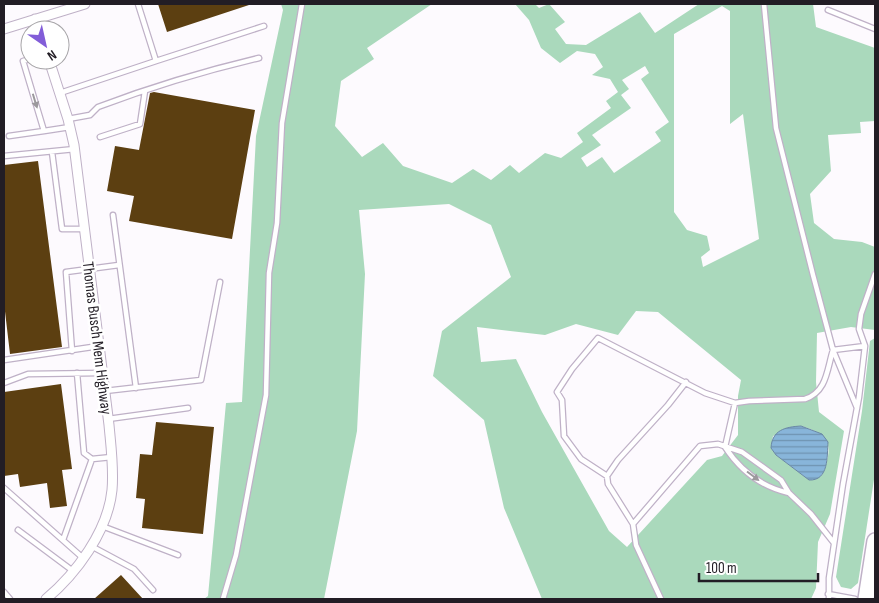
<svg xmlns="http://www.w3.org/2000/svg" width="879" height="603" viewBox="0 0 879 603" font-family="'Sofia Sans Condensed',sans-serif">
  <style>
    .grass { fill: #aad9bc; fill-rule: evenodd }
    .water { fill: url(#water-rules); stroke: #6987a4 }
    .building { fill: #5c3f11 }
    .lines { fill: none; stroke-linecap: round; stroke-linejoin: round }
    .lane-casing { stroke: #bfb1c7; stroke-width: 7 }
    .street-casing { stroke: #bfb1c7; stroke-width: 11 }
    .primary-casing { stroke: #bfb1c7; stroke-width: 18 }
    .lane { stroke: #fff; stroke-width: 4.5 }
    .street { stroke: #fff; stroke-width: 9 }
    .primary { stroke: #fff; stroke-width: 15 }
    .oneway { fill: #9c999d }
    .labels { text-anchor: middle; stroke-width: 5; stroke-linejoin: round; paint-order: stroke }
    .street-label { font-size: 16px; fill: #221d25; stroke: #fff }
  </style>
  <defs>
    <pattern id="water-rules" width="6" height="5" patternUnits="userSpaceOnUse" patternTransform="scale(1.25)"><rect width="6" height="5" fill="#88b5da"/><path d="M0 2.5h6" fill="none" stroke="#6f93b1"/></pattern>
  </defs>
  <rect width="100%" height="100%" fill="#fdfafe"/>
  <!-- grass -->
  <path class="grass" d="M281 4H432L367 48 374 59 341 81 335 126 362 157 383 143 403 166 452 183 473 169 491 180 510 165 519 173 545 153 561 158 583 142 577 133 611 108 606 101 618 92 610 79 592 75 603 67 595 54 577 51 560 63 541 48 529 20 515 4 520 5 523 4H535L539 8 549 4 565 22 555 29 566 44 586 45 640 12 655 33 699 4H813L816 27 875 48V121L860 122 861 133 828 135 831 171 810 194 814 223 834 239 862 242 875 247V330L851 327 817 333 816 382 819 412 844 431 830 514 818 542 816 588 811 599H542L504 508 484 420 433 376 442 331 511 277 491 225 449 204 359 210 365 274 357 431 324 599H204L208 596 226 403 242 402 256 136 283 10ZM722 6 730 11V124L743 114 759 239 703 267 701 257 710 250 707 236 687 230 674 212V34ZM645 66 649 73 641 79 669 122 655 132 661 141 614 173 602 157 587 167 581 158 601 145 592 135 631 108 621 95 629 89 622 80ZM636 311 658 312 741 380 738 396V435L722 456 707 460 627 547 609 531 542 412 516 359 481 362 477 327 545 335 576 324 618 335ZM801 426C831 435 834 445 822 475L809 480 776 455 771 448 773 436Z
    M875 338V473L858 583 851 589 841 587 836 577 862 411 870 341Z"/>
  <!-- water -->
  <path class="water" d="M801 426 822 434 828 442C827 456 829 481 809 480L776 455 771 448C772 430 785 427 801 426Z"/>
  <!-- building -->
  <path class="building" d="M158 4H249V5L167 32Z
    M154 92 255 110 232 239 129 221 134 196 107 191 115 146 139 150 150 93Z
    M38 161 62 347 10 354 4 303V165Z
    M61 384 72 469 62 470 67 506 50 508 47 483 20 487 18 474 4 476V392Z
    M156 422 214 427 203 534 142 528 145 499 136 498 140 454 152 455Z
    M121 575 143 599H94Z"/>
  <g class="lines">
    <defs>
      <path id="lane" d="M764 4 776 128 813 275 833 350 857 408
        M828 10 875 29
        M30 59 23 61 44 131 70 127
        M156 61 264 26
        M60 93 156 61 138 4
        M68 119 90 115 98 107C151 87 204 71 259 58
        M9 136 44 131
        M100 137 140 124 145 91
        M52 152 62 229H84
        M4 156 75 149
        M113 215 136 388
        M72 351 66 272 119 265
        M4 360 99 346
        M77 373 84 453 92 459
        M4 383 28 374 103 373
        M105 391 201 380 220 282
        M735 403 725 447C740 470 762 487 789 493
        M108 419 188 408
        M607 476 581 459 564 436 562 400 557 392 572 369 598 338 705 393 735 403 749 401 805 399C827 392 827 369 833 350L865 346
        M4 488 83 558
        M633 524 700 446 718 444 742 452 781 480 789 493 811 514 834 543
        M102 526 178 555
        M18 530 73 571
        M63 540 92 459 112 457
        M91 546 134 569 153 590
        M4 592 10 599
        M828 594 855 599
        M223 599 236 555 266 395 269 273 277 223 282 123 302 4
        M661 599 636 545 633 524 608 484 607 476 618 460 668 405 686 382
        M829 599V578L843 484 859 397 865 346 859 329 861 314 875 274"/>
      <path id="street" d="M35 19 39 30
        M4 29 85 4
        M46 599C76 574 108 531 112 490 114 469 111 447 109 425L74 145 68 119 49 60"/>
      <path id="primary" d="M866 599 875 541"/>
    </defs>
    <!-- lane casing -->
    <use href="#lane" class="lane-casing"/>
    <!-- street casing -->
    <use href="#street" class="street-casing"/>
    <!-- primary casing -->
    <use href="#primary" class="primary-casing"/>
    <!-- lane -->
    <use href="#lane" class="lane"/>
    <!-- street -->
    <use href="#street" class="street"/>
    <!-- primary -->
    <use href="#primary" class="primary"/>
  </g>
  <!-- one-way arrows -->
  <defs><path id="oneway-solid" d="M-6-.8H1V-3.2L6.5 0L1 3.2V.8H-6Z" transform="scale(1.25)"/></defs>
  <g class="oneway">
    <use href="#oneway-solid" transform="translate(35 101) rotate(73)"/>
    <use href="#oneway-solid" transform="translate(753 476) rotate(37)"/>
  </g>
  <g class="labels">
    <!-- street labels -->
    <g class="street-label">
      <text transform="translate(98 338) rotate(83)" y="6">Thomas Busch Mem Highway</text>
    </g>
  </g>
  <!-- border -->
  <rect width="879" height="603" fill="none" stroke="#221d25" stroke-width="10"/>
  <!-- north arrow -->
  <g transform="translate(45 45) rotate(146)"><circle r="24" fill="#ffffff" stroke="#a7a5a8"/>
  <path d="M0-4L9 19L0 12L-9 19Z" fill="#825dd8"/>
  <text y="-8" font-size="14" font-weight="bold" text-anchor="middle" fill="#221d25">N</text>
  </g>
  <!-- scale -->
  <path d="M699 573v8h119v-8" fill="none" stroke="#221d25" stroke-width="2.5"/>
  <text x="706" y="573" font-size="15" fill="#221d25" stroke="#ffffff" stroke-width="4" paint-order="stroke">100 m</text>
</svg>
